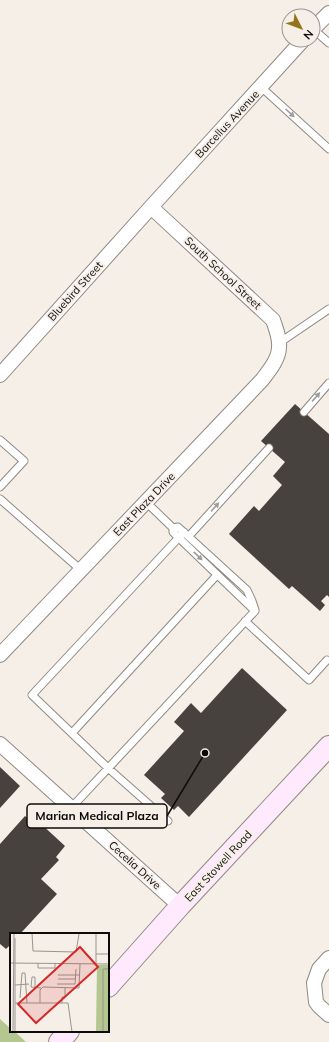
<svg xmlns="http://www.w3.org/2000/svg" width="329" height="1042" viewBox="0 0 329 1042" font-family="Mulish,sans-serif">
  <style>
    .green { fill: #b4c790 }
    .building { fill: #48423e }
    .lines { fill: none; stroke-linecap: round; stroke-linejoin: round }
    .lane-casing { stroke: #8f8983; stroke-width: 9 }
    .street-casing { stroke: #8f8983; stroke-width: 16 }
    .secondary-casing { stroke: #8f8983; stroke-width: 22 }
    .lane { stroke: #fff; stroke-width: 7 }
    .street { stroke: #fff; stroke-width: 14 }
    .secondary { stroke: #feeafc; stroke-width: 20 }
    .oneway { fill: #9e9d9d }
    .labels { text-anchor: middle; stroke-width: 4; stroke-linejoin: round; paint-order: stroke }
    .street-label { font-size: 11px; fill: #0d0b09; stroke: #f6efe8 }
    .inset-road { fill: none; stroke: #99948f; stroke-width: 1 }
    .view { fill: #d62828; fill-opacity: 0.15; stroke: #d62828; stroke-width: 2 }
    .inset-edge { fill: none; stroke: #0d0b09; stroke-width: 2 }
    .leader { fill: none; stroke: #0d0b09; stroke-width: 1.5 }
    .callout-dot { fill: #0d0b09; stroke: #f6efe8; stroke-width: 1.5 }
    .callout { fill: #f6efe8; stroke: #0d0b09; stroke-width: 1.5 }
    .callout-label { font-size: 12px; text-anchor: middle; font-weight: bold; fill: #0d0b09 }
  </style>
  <rect width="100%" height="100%" fill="#f6efe8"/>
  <!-- green -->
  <path class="green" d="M0 1019 11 1029V1031H14L26 1042H0Z"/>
  <!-- building -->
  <path class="building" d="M295 404 329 434V597L327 595 321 601 325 605 320 611 292 586 289 589 229 534 254 506 259 511 282 485 273 476 285 462 261 441Z
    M242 668 287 710 189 817 178 806 174 810 161 798 165 794 144 775 184 731 174 722 191 703 201 713Z
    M0 767 20 786 0 808Z
    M25 816 36 826 39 822 65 846 56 857 59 860 41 879 57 894 20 934H11V944L6 949 0 944V844Z"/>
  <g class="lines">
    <defs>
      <path id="lane" d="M313 29 329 43
        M261 87 329 149
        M279 343 329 309
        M304 412 329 383
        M0 440 24 461 0 487
        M0 499 81 570
        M146 502 173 528V532L178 537 255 611
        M173 528 178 527 247 590 252 601 255 610
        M189 536 269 448
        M245 621 309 680 327 660
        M72 733 217 575
        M71 808 255 611
        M168 821 108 768 32 695 184 532"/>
      <path id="street" d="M313 29 329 13
        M0 375 151 207 303 40
        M0 655 262 380C269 371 279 359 279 347 280 338 276 329 273 320L151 207
        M0 744 180 906
        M329 958 319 969 314 983 316 1002 319 1006 329 1015"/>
      <path id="secondary" d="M108 987 180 906 329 746
        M59 1042 69 1031"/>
    </defs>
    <!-- lane casing -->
    <use href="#lane" class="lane-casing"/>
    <!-- street casing -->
    <use href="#street" class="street-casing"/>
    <!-- secondary casing -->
    <use href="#secondary" class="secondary-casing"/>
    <!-- lane -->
    <use href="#lane" class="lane"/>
    <!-- street -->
    <use href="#street" class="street"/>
    <!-- secondary -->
    <use href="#secondary" class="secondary"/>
  </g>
  <!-- one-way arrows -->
  <defs><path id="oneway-solid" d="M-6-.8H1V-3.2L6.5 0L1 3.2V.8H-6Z"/></defs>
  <g class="oneway">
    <use href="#oneway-solid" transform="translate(290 113) rotate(42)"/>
    <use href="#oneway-solid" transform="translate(316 397) rotate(-49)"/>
    <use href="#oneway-solid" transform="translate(215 507) rotate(-48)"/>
    <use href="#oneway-solid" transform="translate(198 556) rotate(44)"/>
  </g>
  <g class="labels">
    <!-- street labels -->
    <g class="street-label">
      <text transform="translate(227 124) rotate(-47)" y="4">Barcellus Avenue</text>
      <text transform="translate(223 273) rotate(43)" y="4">South School Street</text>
      <text transform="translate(75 291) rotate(-48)" y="4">Bluebird Street</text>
      <text transform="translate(144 504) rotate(-46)" y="4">East Plaza Drive</text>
      <text transform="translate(135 865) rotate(42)" y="4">Cecelia Drive</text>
      <text transform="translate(218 866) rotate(-47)" y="4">East Stowell Road</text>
    </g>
  </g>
  <!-- overview -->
  <g transform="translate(10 933)">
    <rect width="99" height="99" fill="#f6efe8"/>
    <path d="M87 32H99V99H86Z" fill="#b4c790"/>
    <path class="inset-road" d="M16 0H83M22 0 23 18 66 19 69 1M86 21H99M0 30 99 31M28 30V35H45V30M86 31V0M48 42H70M48 46H66M47 51H65L66 36M5 52 19 51M25 54V44H22L21 54 31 55M10 65 12 40H15L17 70M5 70H58L62 99M30 70V57L33 54 69 55 70 31M52 70V64H55V55M3 99 4 0M5 99V5M93 99V36H99"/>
    <path class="view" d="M70 14 88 34 26 90 8 71Z"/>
    <rect width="99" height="99" class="inset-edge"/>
  </g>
  <!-- callouts -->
  <path class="leader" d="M205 753L167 816"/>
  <circle class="callout-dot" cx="205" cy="753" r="4"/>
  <rect class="callout" x="27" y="804" width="140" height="24" rx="4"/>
  <g class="callout-label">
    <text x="97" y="820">Marian Medical Plaza</text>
  </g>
  <!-- north arrow -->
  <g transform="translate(301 28) rotate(132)"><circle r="19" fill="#f6efe8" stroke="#99948f"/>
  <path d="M0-3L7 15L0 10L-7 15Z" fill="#92741b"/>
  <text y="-6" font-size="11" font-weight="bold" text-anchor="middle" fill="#0d0b09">N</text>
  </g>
</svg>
